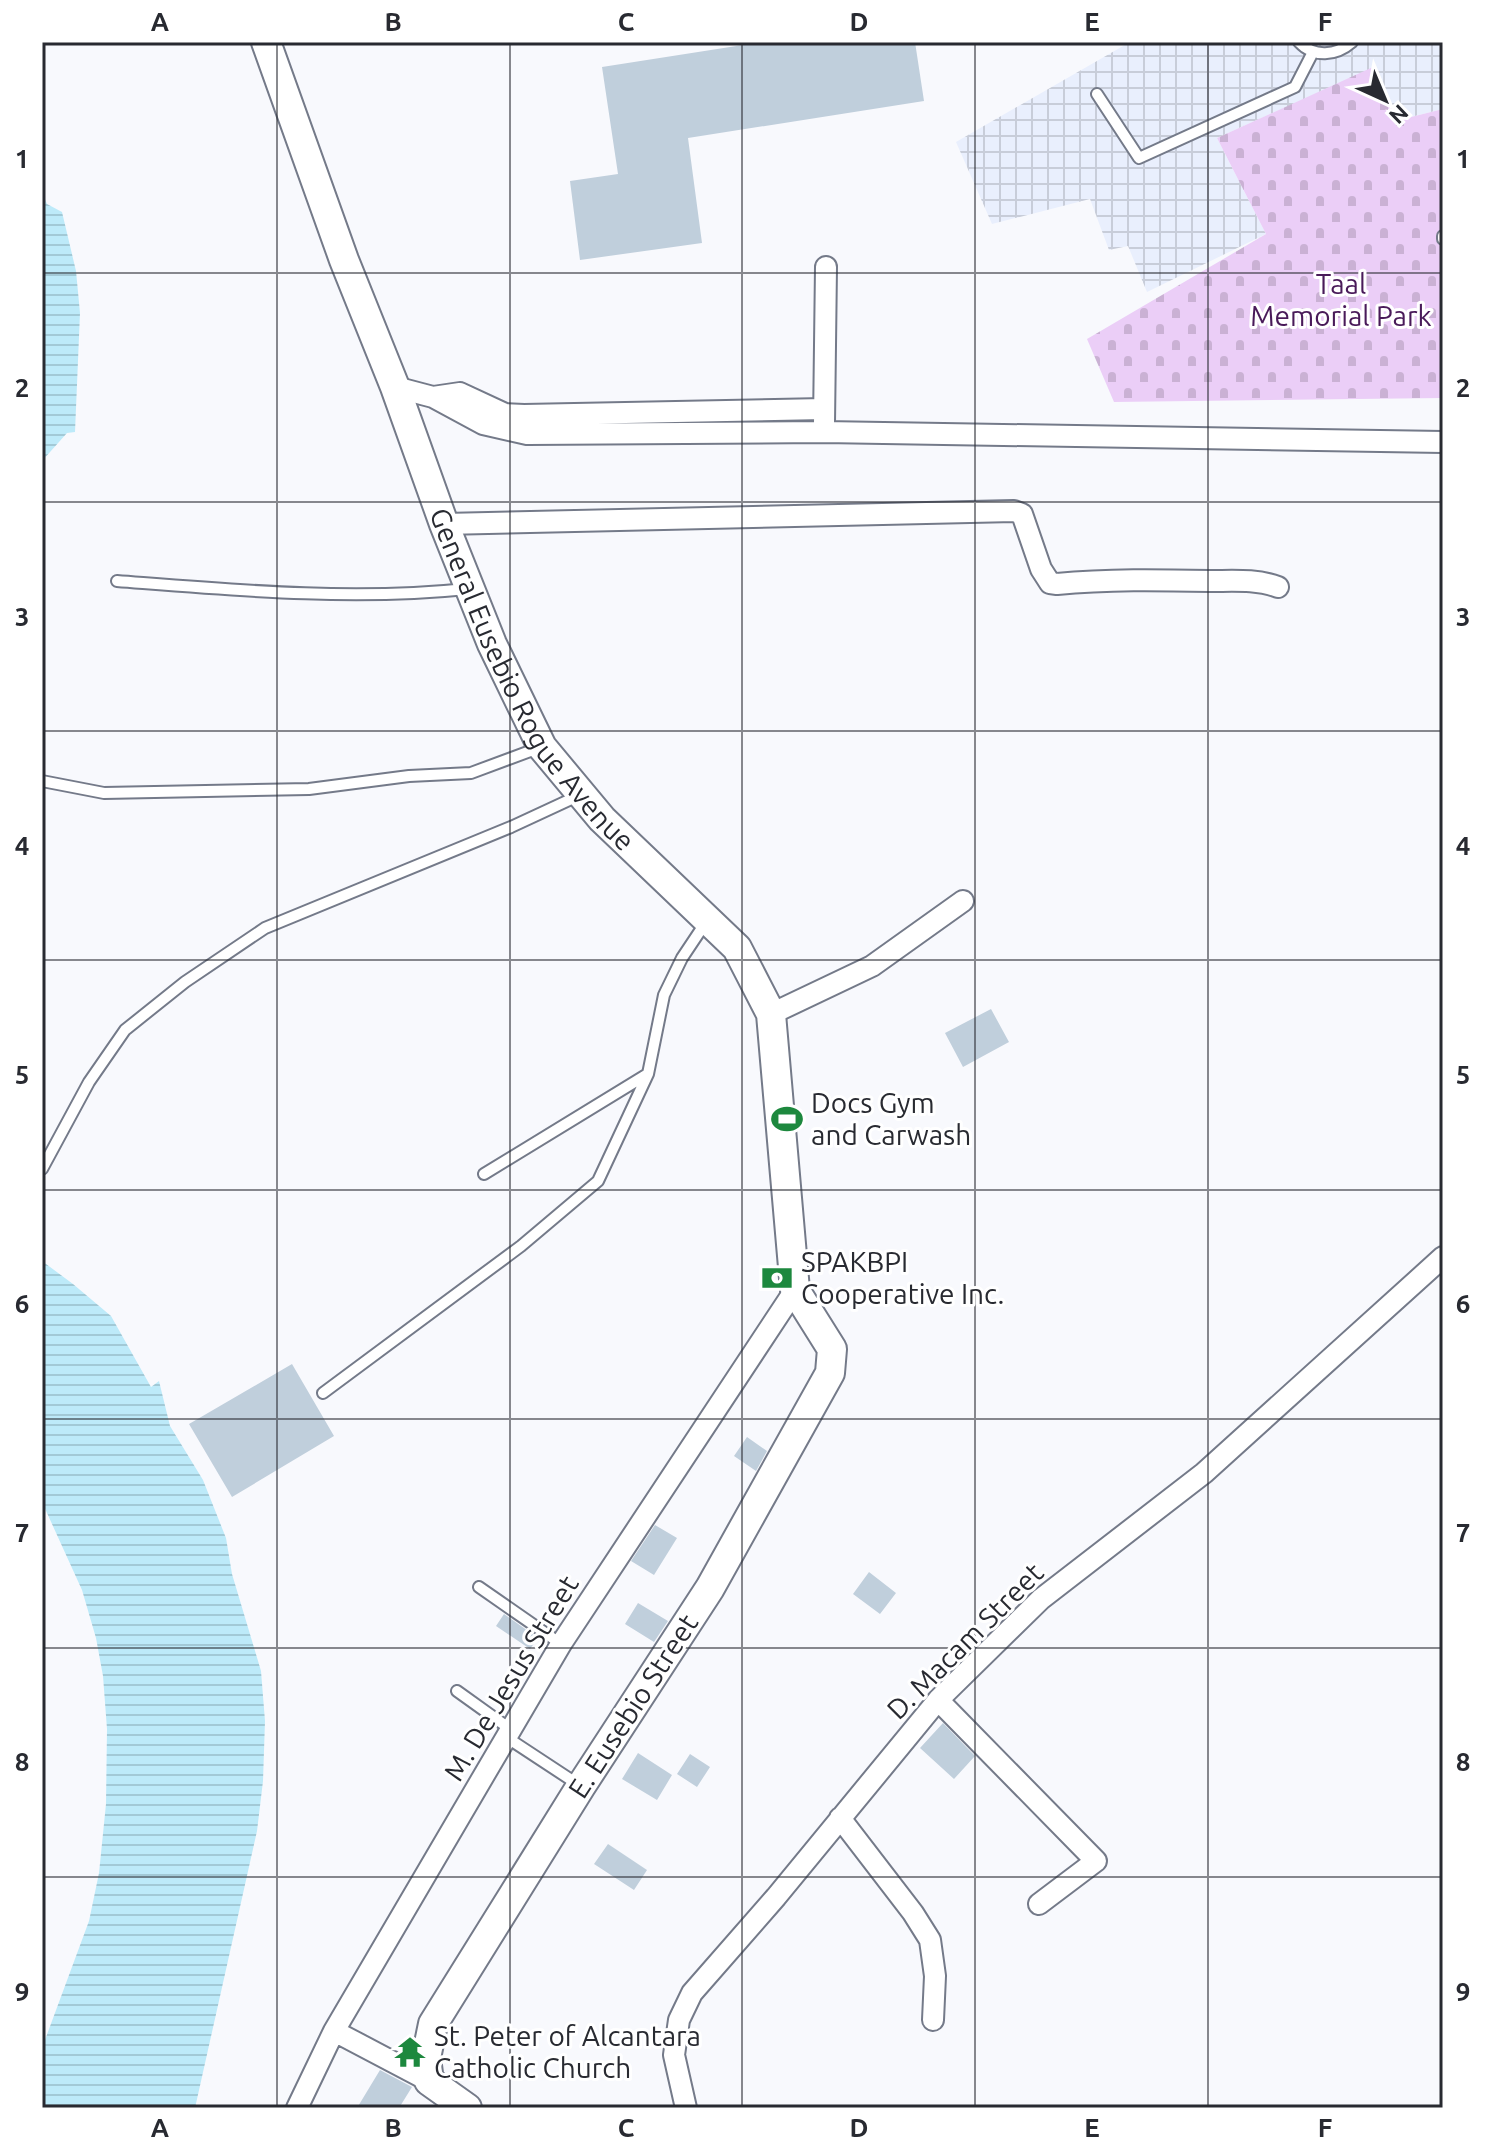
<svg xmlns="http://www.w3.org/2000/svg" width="1485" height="2150" viewBox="0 0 1485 2150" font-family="Ubuntu,sans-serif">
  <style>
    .industrial { fill: url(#industrial-grid) }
    .cemetery { fill: url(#cemetery-stones) }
    .water { fill: url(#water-rules) }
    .building { fill: #c0cfdc }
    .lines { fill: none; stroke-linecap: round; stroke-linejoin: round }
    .lane-casing { stroke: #747a89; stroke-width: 14 }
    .street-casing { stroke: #747a89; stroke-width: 24 }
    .secondary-casing { stroke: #747a89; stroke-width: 32 }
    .lane { stroke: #fff; stroke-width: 10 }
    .street { stroke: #fff; stroke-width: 20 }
    .secondary { stroke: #fff; stroke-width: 28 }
    .grid { fill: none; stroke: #282a31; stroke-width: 2; stroke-opacity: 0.55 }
    .labels { text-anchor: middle; stroke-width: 6; stroke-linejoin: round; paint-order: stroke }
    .park-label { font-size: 28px; fill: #491a59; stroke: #fff }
    .street-label { font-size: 28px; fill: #282a31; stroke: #fff }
    .poi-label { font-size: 28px; fill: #282a31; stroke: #fff; text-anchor: start }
    .neatline { fill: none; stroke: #282a31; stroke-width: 3 }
    .grid-label { font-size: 26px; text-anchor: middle; font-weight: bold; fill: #282a31 }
  </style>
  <defs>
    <pattern id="industrial-grid" width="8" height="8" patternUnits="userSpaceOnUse" patternTransform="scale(2)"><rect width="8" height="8" fill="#e9effd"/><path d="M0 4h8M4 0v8" fill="none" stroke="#c8cdd9"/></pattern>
    <pattern id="cemetery-stones" width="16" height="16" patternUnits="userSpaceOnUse" patternTransform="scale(2)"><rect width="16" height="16" fill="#ebcef7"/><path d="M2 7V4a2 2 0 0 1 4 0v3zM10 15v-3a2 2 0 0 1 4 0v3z" fill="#cab1d4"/></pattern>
    <pattern id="water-rules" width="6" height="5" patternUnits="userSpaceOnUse" patternTransform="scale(2)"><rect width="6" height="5" fill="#bdeaf9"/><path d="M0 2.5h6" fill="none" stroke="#a2c9d6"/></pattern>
  </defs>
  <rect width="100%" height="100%" fill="#f8f9fd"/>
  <!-- industrial -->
  <path class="industrial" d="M1130 42H1443V109L1399 120 1373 68 1217 138 1266 234 1147 292 1128 246 1109 250 1090 199 992 224 956 142Z"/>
  <!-- cemetery -->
  <path class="cemetery" d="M1373 67 1399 120 1443 109V398L1114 402 1087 339 1266 234 1217 138Z"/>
  <!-- water -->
  <path class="water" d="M42 192 47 204 62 212 76 271 80 313 75 432 67 433 42 461Z
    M42 1261 73 1284 111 1316 151 1387 159 1381 170 1426 203 1480 226 1538 232 1574 261 1671 265 1721 263 1781 257 1831 195 2108H42V2048L89 1921 99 1873 106 1804 107 1729 103 1676 96 1638 82 1590 42 1502Z"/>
  <!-- building -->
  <path class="building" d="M762 42H915L924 101 688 138 702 243 580 260 570 181 618 174 602 67Z
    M991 1009 1009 1042 963 1067 945 1033Z
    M292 1364 334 1436 232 1497 189 1424Z
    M747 1437 767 1451 756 1471 734 1456Z
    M655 1525 677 1538 654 1575 631 1561Z
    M869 1572 896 1593 880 1614 853 1594Z
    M638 1603 668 1621 654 1642 625 1624Z
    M504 1614 538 1638 530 1649 496 1626Z
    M943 1723 975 1756 954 1779 920 1748Z
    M638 1753 672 1775 657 1800 622 1779Z
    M690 1754 710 1767 697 1787 677 1774Z
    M608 1844 647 1870 634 1890 594 1864Z
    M380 2070 412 2087 399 2108H357Z"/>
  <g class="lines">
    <defs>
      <path id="lane" d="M1299 42C1314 58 1336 56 1352 42
        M1097 94 1139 158 1295 87 1313 52
        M1443 236V239
        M117 581C233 590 351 601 467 589
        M42 781 104 793 309 789 409 776 471 773 541 747
        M42 1169 89 1082 125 1030 185 982 265 928 511 827 580 795
        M484 1174 646 1075
        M323 1393 521 1246 598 1181 648 1074 664 995 682 958 706 922
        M479 1587 561 1644
        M457 1691 510 1729
        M506 1737 579 1785"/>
      <path id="street" d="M395 387 433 397 483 424 527 434 824 432 1443 442
        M433 397 460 393 505 414 524 415 824 409
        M824 423 826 267
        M444 524 1014 511 1022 514 1041 569 1050 583 1057 584C1108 579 1159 580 1211 581 1233 581 1257 579 1278 587
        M771 1014 872 966 963 901
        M938 1700 1096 1861 1039 1904
        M840 1818 913 1913 930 1940 935 1976 933 2020
        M334 2031 429 2081
        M297 2108 334 2031 561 1644 795 1290
        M686 2108 674 2055 679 2020 692 1993 776 1897 938 1700 1041 1599 1204 1473 1443 1257"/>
      <g id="secondary">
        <path id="s1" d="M266 42 344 260 395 387 444 524 492 644 542 747 602 819 737 948 771 1014 795 1290 832 1349 830 1373 710 1588 581 1786 433 2024 426 2058 429 2081 467 2108"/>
      </g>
    </defs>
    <!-- lane casing -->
    <use href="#lane" class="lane-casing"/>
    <!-- street casing -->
    <use href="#street" class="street-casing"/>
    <!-- secondary casing -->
    <use href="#secondary" class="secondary-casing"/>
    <!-- lane -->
    <use href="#lane" class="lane"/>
    <!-- street -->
    <use href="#street" class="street"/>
    <!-- secondary -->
    <use href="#secondary" class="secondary"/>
  </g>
  <!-- grid -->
  <path class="grid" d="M277 42V2108M510 42V2108M742 42V2108M975 42V2108M1208 42V2108M42 273H1443M42 502H1443M42 731H1443M42 960H1443M42 1190H1443M42 1419H1443M42 1648H1443M42 1877H1443"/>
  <!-- icons -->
  <defs>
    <symbol id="stadium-bare" viewBox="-9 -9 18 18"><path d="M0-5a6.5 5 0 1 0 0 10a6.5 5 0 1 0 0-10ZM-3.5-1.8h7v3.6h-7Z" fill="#1d883e" stroke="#fff" stroke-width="2.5" paint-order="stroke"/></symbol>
    <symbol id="bank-bare" viewBox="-9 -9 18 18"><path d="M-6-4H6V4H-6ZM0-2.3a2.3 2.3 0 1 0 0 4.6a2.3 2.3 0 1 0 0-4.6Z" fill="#1d883e" stroke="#fff" stroke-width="2.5" paint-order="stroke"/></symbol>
    <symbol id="temple-bare" viewBox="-9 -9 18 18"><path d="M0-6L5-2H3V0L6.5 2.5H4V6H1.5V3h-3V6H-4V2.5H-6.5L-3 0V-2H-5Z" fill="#1d883e" stroke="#fff" stroke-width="2.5" paint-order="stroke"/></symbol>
  </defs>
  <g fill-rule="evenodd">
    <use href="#stadium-bare" x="765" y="1097" width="44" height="44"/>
    <use href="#bank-bare" x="755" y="1256" width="44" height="44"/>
    <use href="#temple-bare" x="388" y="2030" width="44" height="44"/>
  </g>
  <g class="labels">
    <!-- park labels -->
    <g class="park-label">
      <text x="1341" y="294">Taal<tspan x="1341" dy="32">Memorial Park</tspan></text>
    </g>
    <!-- street labels -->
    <g class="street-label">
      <text dy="10" stroke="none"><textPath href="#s1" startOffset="694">General Eusebio Rogue Avenue</textPath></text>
      <text transform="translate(965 1641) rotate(-45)" y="10">D. Macam Street</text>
      <text transform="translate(511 1678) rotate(-59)" y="10">M. De Jesus Street</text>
      <text transform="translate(633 1706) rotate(-57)" y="10">E. Eusebio Street</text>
    </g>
    <!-- poi labels -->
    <g class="poi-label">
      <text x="811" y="1113">Docs Gym<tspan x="811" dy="32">and Carwash</tspan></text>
      <text x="801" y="1272">SPAKBPI<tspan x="801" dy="32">Cooperative Inc.</tspan></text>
      <text x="434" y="2046">St. Peter of Alcantara<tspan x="434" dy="32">Catholic Church</tspan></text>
    </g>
  </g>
  <!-- border -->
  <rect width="1485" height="2150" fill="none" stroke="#ffffff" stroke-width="88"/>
  <!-- north arrow -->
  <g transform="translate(1385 100) rotate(136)" stroke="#ffffff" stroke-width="6" paint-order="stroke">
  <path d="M0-6L14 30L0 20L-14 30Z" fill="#282a31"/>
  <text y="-12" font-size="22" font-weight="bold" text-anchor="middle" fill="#282a31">N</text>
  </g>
  <rect x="44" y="44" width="1397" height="2062" class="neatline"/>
  <g class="grid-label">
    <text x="160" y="31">A</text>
    <text x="393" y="31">B</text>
    <text x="626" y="31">C</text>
    <text x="859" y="31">D</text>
    <text x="1092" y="31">E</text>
    <text x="1325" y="31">F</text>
    <text x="22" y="168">1</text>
    <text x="1463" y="168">1</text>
    <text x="22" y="397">2</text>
    <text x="1463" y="397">2</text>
    <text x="22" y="626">3</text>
    <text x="1463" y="626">3</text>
    <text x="22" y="855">4</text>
    <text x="1463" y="855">4</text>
    <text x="22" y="1084">5</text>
    <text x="1463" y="1084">5</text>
    <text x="22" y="1313">6</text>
    <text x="1463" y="1313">6</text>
    <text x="22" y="1542">7</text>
    <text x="1463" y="1542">7</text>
    <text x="22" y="1771">8</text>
    <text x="1463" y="1771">8</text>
    <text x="22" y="2001">9</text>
    <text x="1463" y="2001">9</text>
    <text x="160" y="2137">A</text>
    <text x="393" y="2137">B</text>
    <text x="626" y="2137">C</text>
    <text x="859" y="2137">D</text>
    <text x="1092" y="2137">E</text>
    <text x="1325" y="2137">F</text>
  </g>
</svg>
